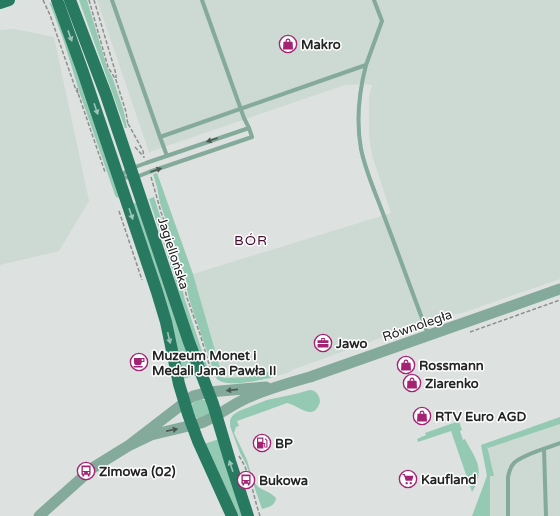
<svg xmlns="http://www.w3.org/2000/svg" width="560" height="516" viewBox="0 0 560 516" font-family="'Varela Round',sans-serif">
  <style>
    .built { fill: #cdd9d3 }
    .green { fill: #94c9b3 }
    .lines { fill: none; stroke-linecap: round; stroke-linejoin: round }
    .path { stroke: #8c8f8e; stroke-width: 1.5; stroke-dasharray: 4 2; stroke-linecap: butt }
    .service { stroke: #83aa9a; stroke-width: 4 }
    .tertiary { stroke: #83aa9a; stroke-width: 11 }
    .primary { stroke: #277a5f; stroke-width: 12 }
    .oneway { fill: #9ec3b7 }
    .oneway2 { fill: #495a53 }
    .labels { text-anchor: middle; stroke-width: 3; stroke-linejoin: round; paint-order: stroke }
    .poi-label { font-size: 13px; font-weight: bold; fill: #232524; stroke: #fff; text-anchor: start }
    .street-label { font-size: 13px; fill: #232524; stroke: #fff }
    .neighbourhood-label { font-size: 14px; letter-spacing: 1px; fill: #4a0c32; stroke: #fff }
  </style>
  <rect width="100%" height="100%" fill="#dde2e0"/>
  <!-- built -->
  <path class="built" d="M97 0H560V279L465 312 427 321 292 370 290 372 271 378 248 377 223 378 193 274 391 213 372 155 369 137V98L372 85 366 84 345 85 149 152Z
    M14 29 54 37 89 201 59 251 0 265V30Z
    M560 417V516H473L482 494 488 470 481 445Z"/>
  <!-- green -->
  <path class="green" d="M79 0H87L107 67 113 79 124 112 127 128H125Z
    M49 2 53 5 121 196 117 198 115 195 80 94 64 42 52 9Z
    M157 173 193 274 223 378 248 377 265 370 266 372 270 371 271 378C257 380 226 389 216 378L189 299 184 273 160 203 157 187 153 174Z
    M154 197 178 271 185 300 209 372 205 373 178 294 174 275 149 199Z
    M138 202 198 375 183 379 132 204Z
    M310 390C316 390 320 396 320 402 313 423 299 405 287 403L237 421 239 426 236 427 234 433 247 460 251 474 250 475 246 464 240 453 230 426V420L231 418 233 415 239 411 267 400 295 394Z
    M201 399 207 401 210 411 209 415 199 419 194 416 191 406 196 400Z
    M560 417V424L488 448 487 446 494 476H490V516H472L487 476 481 445Z
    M459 421 462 430 460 431 463 440 465 439C472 453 483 465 477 481 476 485 474 489 472 492L451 431 418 442 417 439 426 435 425 433Z
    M219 439 244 516H237L204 444Z
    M251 477H252C257 492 267 488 276 498 275 506 269 507 262 509Z"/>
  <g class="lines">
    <!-- path -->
    <path class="path" d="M43 0 50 15 76 90 78 93
      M89 0 108 67 116 80 126 112 128 125
      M94 0 116 74V78
      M77 88 78 93 105 172
      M128 124 130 127 143 151 144 158
      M135 147 143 156
      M151 177 161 212 181 272 187 298 200 334 212 374
      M119 211 142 280
      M429 324 437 322
      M470 332 560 300
      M390 338 418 328
      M239 456C251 474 253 496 260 516"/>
    <!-- service -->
    <path class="service" d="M112 0 160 137 366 65 382 21 374 0
      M366 65C359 92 356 121 361 149 366 173 376 194 384 216 399 255 413 295 428 334
      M160 137 167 156
      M120 176 130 169 146 163 249 128
      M120 177 134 178 149 172 252 137 249 128 244 118 202 0
      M544 449 546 516
      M508 516V477C509 472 510 467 514 463 523 454 548 448 560 443"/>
    <!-- tertiary -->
    <path class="tertiary" d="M128 446 151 435 201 423C217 417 231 405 247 398 267 389 289 383 310 377L560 289
      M39 516 94 467 128 446 193 396 209 392 266 387"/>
    <!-- primary -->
    <path class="primary" d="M57 0 83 72 157 292 166 322 179 384 188 414 198 441 232 516
      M70 0 106 95 189 342 213 404 230 461 248 516
      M0 3 9 0"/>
  </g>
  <!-- one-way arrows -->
  <defs><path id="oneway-solid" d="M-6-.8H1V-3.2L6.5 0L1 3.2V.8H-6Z"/></defs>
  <g class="oneway">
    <use href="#oneway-solid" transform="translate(70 36) rotate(70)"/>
    <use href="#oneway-solid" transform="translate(96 109) rotate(71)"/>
    <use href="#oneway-solid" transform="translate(131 214) rotate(71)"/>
    <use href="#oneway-solid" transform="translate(169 338) rotate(77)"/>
    <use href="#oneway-solid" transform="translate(231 466) rotate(-109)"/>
  </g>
  <g class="oneway2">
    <use href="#oneway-solid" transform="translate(212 140) rotate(161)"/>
    <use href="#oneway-solid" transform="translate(156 170) rotate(-19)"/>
    <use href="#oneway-solid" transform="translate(232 390) rotate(174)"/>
    <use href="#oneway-solid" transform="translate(172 430) rotate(-11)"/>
  </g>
  <!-- icons -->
  <defs>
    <symbol id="shop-ring" viewBox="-11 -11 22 22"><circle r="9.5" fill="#fff" stroke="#a42373" stroke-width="1.5"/><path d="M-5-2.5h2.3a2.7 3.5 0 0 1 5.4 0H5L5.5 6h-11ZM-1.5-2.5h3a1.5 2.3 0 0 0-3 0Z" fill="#a42373"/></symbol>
    <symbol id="office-ring" viewBox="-11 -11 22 22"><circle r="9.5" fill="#fff" stroke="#a42373" stroke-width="1.5"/><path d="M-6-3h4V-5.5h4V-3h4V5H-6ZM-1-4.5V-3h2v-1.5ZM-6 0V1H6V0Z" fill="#a42373"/></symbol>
    <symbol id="cafe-ring" viewBox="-11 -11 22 22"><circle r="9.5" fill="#fff" stroke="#a42373" stroke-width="1.5"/><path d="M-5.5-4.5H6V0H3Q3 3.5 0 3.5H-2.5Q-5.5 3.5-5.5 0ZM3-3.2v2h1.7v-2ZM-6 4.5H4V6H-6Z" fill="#a42373"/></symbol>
    <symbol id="fuel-ring" viewBox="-11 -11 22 22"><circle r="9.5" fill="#fff" stroke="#a42373" stroke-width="1.5"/><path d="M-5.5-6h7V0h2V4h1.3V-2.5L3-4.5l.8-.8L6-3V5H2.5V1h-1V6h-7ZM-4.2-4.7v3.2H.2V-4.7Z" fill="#a42373"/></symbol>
    <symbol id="bus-ring" viewBox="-11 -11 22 22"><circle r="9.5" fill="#fff" stroke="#a42373" stroke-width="1.5"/><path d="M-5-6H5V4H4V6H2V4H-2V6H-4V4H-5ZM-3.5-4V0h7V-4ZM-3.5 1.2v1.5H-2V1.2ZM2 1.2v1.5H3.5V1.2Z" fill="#a42373"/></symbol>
    <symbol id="supermarket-ring" viewBox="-11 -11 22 22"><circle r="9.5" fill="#fff" stroke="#a42373" stroke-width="1.5"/><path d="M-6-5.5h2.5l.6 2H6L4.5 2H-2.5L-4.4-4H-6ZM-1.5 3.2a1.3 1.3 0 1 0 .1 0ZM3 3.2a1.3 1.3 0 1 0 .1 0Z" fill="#a42373"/></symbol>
  </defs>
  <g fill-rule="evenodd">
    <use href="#shop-ring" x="278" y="34" width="20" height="20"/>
    <use href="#office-ring" x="313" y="333" width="20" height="20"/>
    <use href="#cafe-ring" x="129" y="352" width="20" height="20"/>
    <use href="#shop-ring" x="396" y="355" width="20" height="20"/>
    <use href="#shop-ring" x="402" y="373" width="20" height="20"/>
    <use href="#shop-ring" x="412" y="406" width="20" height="20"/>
    <use href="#fuel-ring" x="252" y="433" width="20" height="20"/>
    <use href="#bus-ring" x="76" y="461" width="20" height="20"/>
    <use href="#supermarket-ring" x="398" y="469" width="20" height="20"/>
    <use href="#bus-ring" x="236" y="470" width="20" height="20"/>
  </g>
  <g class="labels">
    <!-- poi labels -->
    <g class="poi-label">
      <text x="301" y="49">Makro</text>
      <text x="336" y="348">Jawo</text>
      <text x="152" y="360">Muzeum Monet i<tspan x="152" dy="15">Medali Jana Pawła II</tspan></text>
      <text x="419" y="370">Rossmann</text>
      <text x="425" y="388">Ziarenko</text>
      <text x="435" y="421">RTV Euro AGD</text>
      <text x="275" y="448">BP</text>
      <text x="99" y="476">Zimowa (02)</text>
      <text x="421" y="484">Kaufland</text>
      <text x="259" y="485">Bukowa</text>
    </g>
    <!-- street labels -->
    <g class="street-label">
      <text transform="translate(174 253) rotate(72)" y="5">Jagiellońska</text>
      <text transform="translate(417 325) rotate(-19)" y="5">Równoległa</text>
    </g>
    <!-- neighbourhood labels -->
    <g class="neighbourhood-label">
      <text x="251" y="245">BÓR</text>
    </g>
  </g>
</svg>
